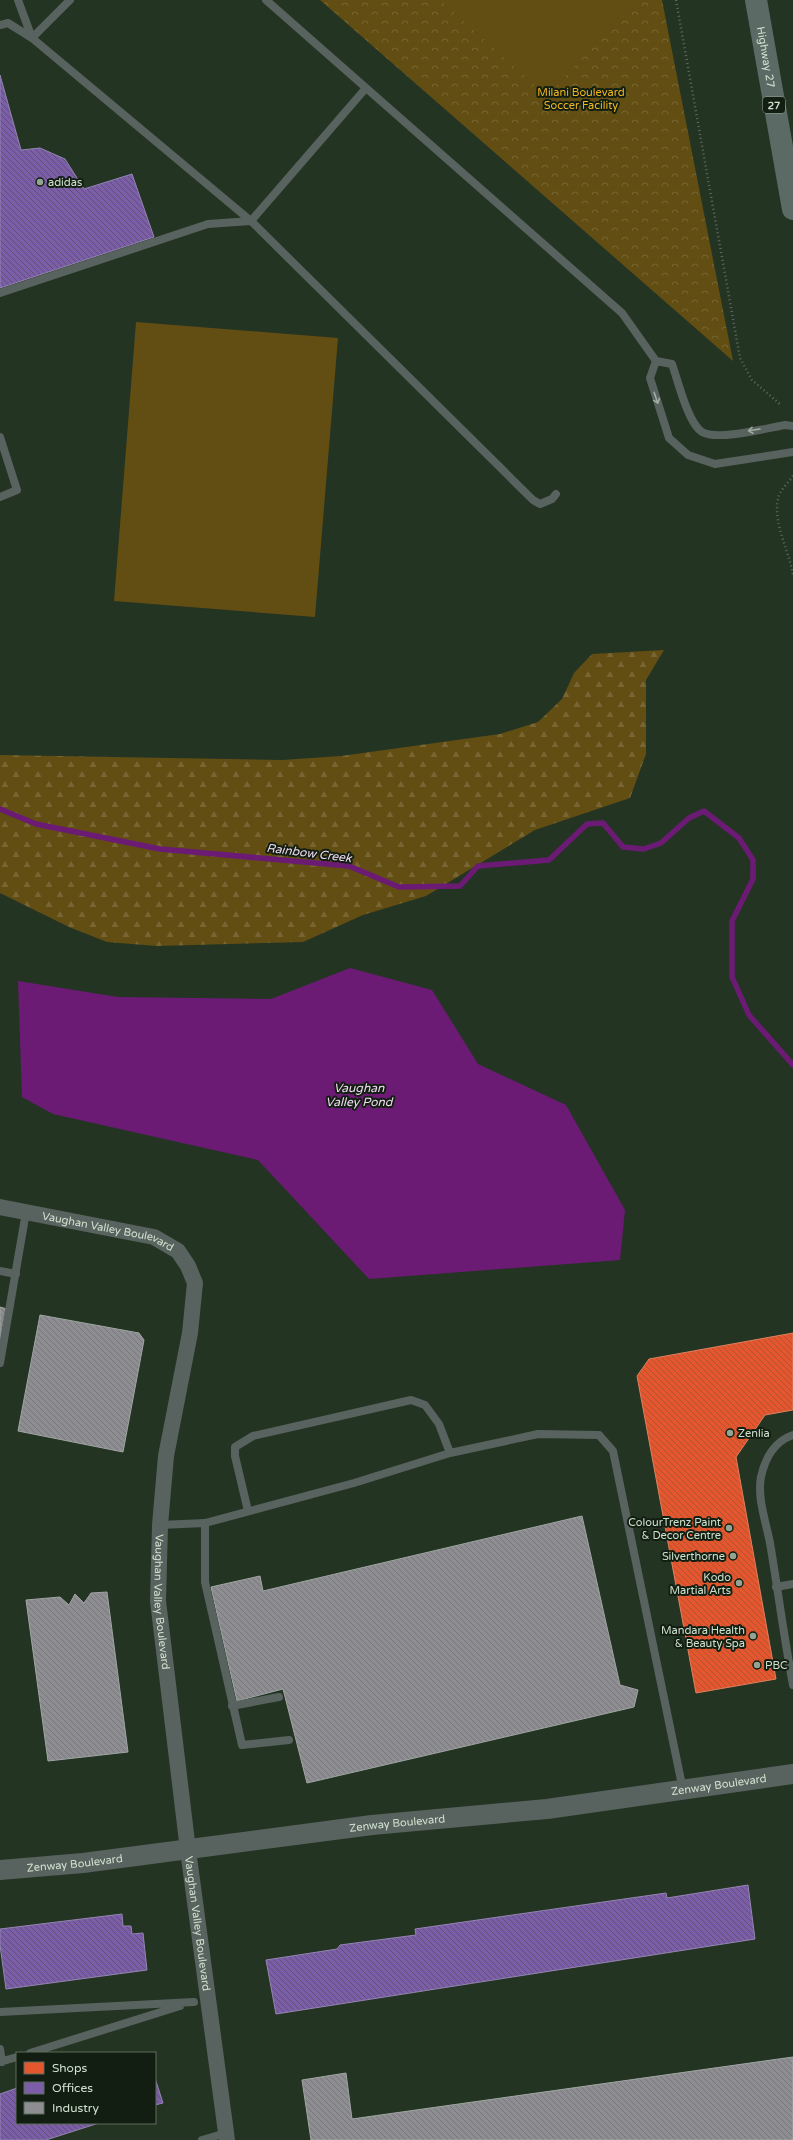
<svg xmlns="http://www.w3.org/2000/svg" width="793" height="2140" viewBox="0 0 793 2140" font-family="'Varela Round',sans-serif">
  <style>
    .forest { fill: url(#forest-firs) }
    .park { fill: url(#park-crowns) }
    .garden { fill: #624d13 }
    .water { fill: #6c1b74 }
    .shops { fill: url(#shops-back-hatch); stroke: #de805e }
    .offices { fill: url(#offices-back-hatch); stroke: #9485b3 }
    .industry { fill: url(#industry-back-hatch); stroke: #a1a6a4 }
    .lines { fill: none; stroke-linecap: round; stroke-linejoin: round }
    .stream { stroke: #6c1b74; stroke-width: 5.5 }
    .path { stroke: #5f6a64; stroke-width: 2.5; stroke-dasharray: 1 3; stroke-linecap: butt }
    .service { stroke: #58625f; stroke-width: 8 }
    .minor { stroke: #58625f; stroke-width: 16 }
    .tertiary { stroke: #58625f; stroke-width: 20 }
    .primary { stroke: #5c6a66; stroke-width: 22 }
    .oneway { stroke: #9faea2 }
    .poi-dot { fill: #93a492; stroke: #111e11; stroke-width: 1.5 }
    .labels { text-anchor: middle; stroke-width: 4; stroke-linejoin: round; paint-order: stroke }
    .shield { fill: #111e11; stroke: #96a695; stroke-width: 1 }
    .shield-label { font-size: 10px; font-weight: bold; fill: #cfe1ce }
    .street-label { font-size: 11px; fill: #cfe1ce; stroke: #111e11 }
    .park-label { font-size: 11px; fill: #f2b724; stroke: #111e11 }
    .poi-label { font-size: 11px; fill: #cfe1ce; stroke: #111e11; text-anchor: end }
    .water-label { font-size: 12px; font-style: italic; fill: #f1dbf3; stroke: #111e11 }
  </style>
  <defs>
    <pattern id="forest-firs" width="22" height="20" patternUnits="userSpaceOnUse"><rect width="22" height="20" fill="#624d13"/><path d="M5 1l3.5 6h-7zM16 11l3.5 6h-7z" fill="#776634"/></pattern>
    <pattern id="park-crowns" width="20" height="18" patternUnits="userSpaceOnUse"><rect width="20" height="18" fill="#624d13"/><path d="M2 6a3 3 0 1 1 6 0M12 15a3 3 0 1 1 6 0" fill="none" stroke="#776634"/></pattern>
    <pattern id="shops-back-hatch" width="6" height="6" patternUnits="userSpaceOnUse"><rect width="6" height="6" fill="#e4572e"/><path d="M-1 5l2 2M0 0l6 6M5-1l2 2" fill="none" stroke="#b25133"/></pattern>
    <pattern id="offices-back-hatch" width="6" height="6" patternUnits="userSpaceOnUse"><rect width="6" height="6" fill="#7b5ea7"/><path d="M-1 5l2 2M0 0l6 6M5-1l2 2" fill="none" stroke="#5c5172"/></pattern>
    <pattern id="industry-back-hatch" width="6" height="6" patternUnits="userSpaceOnUse"><rect width="6" height="6" fill="#8d8d92"/><path d="M-1 5l2 2M0 0l6 6M5-1l2 2" fill="none" stroke="#757779"/></pattern>
  </defs>
  <rect width="100%" height="100%" fill="#233423"/>
  <!-- forest -->
  <path class="forest" d="M664 650 646 680V754L630 798 535 830 426 896 363 915 303 942 157 946 107 942 69 927 0 893V755L282 760 341 756 500 734 538 722 562 699 574 673 592 654Z"/>
  <!-- park -->
  <path class="park" d="M320 0H662L733 361Z"/>
  <!-- garden -->
  <path class="garden" d="M440 0H635L547 96Z
    M136 322 338 338 315 617 114 601Z"/>
  <!-- water -->
  <path class="water" d="M350 968 432 990 478 1064 566 1105 625 1210 620 1260 369 1279 258 1160 53 1114 22 1097 18 981 118 997 271 999Z"/>
  <!-- shops -->
  <path class="shops" d="M793 1333V1410L765 1415 736 1457 776 1679 696 1693 637 1376 649 1359Z"/>
  <!-- offices -->
  <path class="offices" d="M0 75 21 150 40 148 65 159 84 189 132 174 154 237 0 288Z
    M748 1885 755 1939 276 2014 266 1960 337 1949 340 1945 416 1935 415 1929 666 1893 667 1898Z
    M122 1914 123 1926H131L132 1934 143 1933 147 1970 6 1989 0 1945V1929Z
    M155 2078 163 2103 155 2105Z
    M17 2088V2123H99L46 2140H0V2094Z"/>
  <!-- industry -->
  <path class="industry" d="M0 1307 7 1309 0 1345Z
    M40 1315 139 1333 144 1340 123 1452 18 1431Z
    M582 1516 620 1685 638 1690 634 1707 307 1783 283 1689 237 1701 211 1587 260 1576 263 1591Z
    M107 1592 128 1752 48 1761 26 1600 60 1597 69 1605 75 1594 84 1603 91 1593Z
    M793 2057V2140H311L302 2080 346 2073 352 2119Z"/>
  <g class="lines">
    <!-- stream -->
    <path class="stream" d="M0 809 36 824 160 849 349 866 399 887 460 886 478 866 549 860 587 824 603 823 623 847 644 849 661 843 689 818 704 811 739 838 753 860V879L732 921V977L749 1015 793 1065"/>
    <!-- path -->
    <path class="path" d="M676 0 740 358 752 380 781 405
      M793 476C789 482 779 491 778 499 773 524 789 550 793 575"/>
    <!-- service -->
    <path class="service" d="M18 0 32 38 70 0
      M266 0 622 313 656 361 672 364C678 381 688 423 702 432 718 441 767 428 785 425L793 426
      M0 25 8 23 32 38 251 221 533 500 540 504 552 499 556 494
      M0 293 208 224 251 221 366 88
      M656 361 650 378 669 438 688 455 715 464 793 452
      M0 437 17 490 0 497
      M0 1271 16 1274
      M0 1363 26 1212
      M793 1435C775 1441 765 1458 761 1477 757 1498 766 1522 770 1543 778 1590 784 1638 793 1685
      M248 1511 235 1456V1447L253 1436 411 1400 425 1405 439 1424 450 1453
      M205 1523V1582L242 1745 289 1740
      M160 1525 205 1523 354 1483 450 1453 538 1434 599 1435 613 1451 683 1790
      M776 1587 793 1584
      M232 1706 279 1697
      M0 2012 194 2002
      M0 2049 2 2062
      M30 2053 180 2006
      M0 2062 17 2057
      M202 2140 226 2133"/>
    <!-- minor -->
    <path class="minor" id="s1" d="M0 1207 154 1237 178 1251 188 1266 195 1283 190 1333 166 1456 160 1525 158 1601 188 1850 227 2140"/>
    <!-- tertiary -->
    <path class="tertiary" id="s2" d="M0 1870 83 1863 372 1825 547 1809 793 1774"/>
    <!-- primary -->
    <path class="primary" id="s3" d="M756 0 793 209"/>
  </g>
  <!-- one-way arrows -->
  <defs><path id="oneway-shaft" d="M-6 0H5M1.5-3L5.5 0L1.5 3" fill="none" stroke-width="1.6" stroke-linecap="round" stroke-linejoin="round"/></defs>
  <g class="oneway">
    <use href="#oneway-shaft" transform="translate(656 398) rotate(71)"/>
    <use href="#oneway-shaft" transform="translate(754 430) rotate(171)"/>
  </g>
  <!-- markers -->
  <g class="poi-dot">
    <circle cx="40" cy="182" r="4"/>
    <circle cx="730" cy="1433" r="4"/>
    <circle cx="729" cy="1528" r="4"/>
    <circle cx="733" cy="1556" r="4"/>
    <circle cx="739" cy="1583" r="4"/>
    <circle cx="753" cy="1636" r="4"/>
    <circle cx="757" cy="1665" r="4"/>
  </g>
  <g class="labels">
    <!-- shield labels -->
    <rect class="shield" x="763" y="97" width="22" height="16" rx="3"/>
    <g class="shield-label">
      <text x="774" y="109">27</text>
    </g>
    <!-- street labels -->
    <g class="street-label">
      <text dy="4" stroke="none"><textPath href="#s3" startOffset="58">Highway 27</textPath></text>
      <text dy="4" stroke="none"><textPath href="#s1" startOffset="111">Vaughan Valley Boulevard</textPath></text>
      <text dy="4" stroke="none"><textPath href="#s1" startOffset="543">Vaughan Valley Boulevard</textPath></text>
      <text dy="4" stroke="none"><textPath href="#s2" startOffset="724">Zenway Boulevard</textPath></text>
      <text dy="4" stroke="none"><textPath href="#s2" startOffset="400">Zenway Boulevard</textPath></text>
      <text dy="4" stroke="none"><textPath href="#s2" startOffset="75">Zenway Boulevard</textPath></text>
      <text dy="4" stroke="none"><textPath href="#s1" startOffset="867">Vaughan Valley Boulevard</textPath></text>
    </g>
    <!-- park labels -->
    <g class="park-label">
      <text x="581" y="96">Milani Boulevard<tspan x="581" dy="13">Soccer Facility</tspan></text>
    </g>
    <!-- poi labels -->
    <g class="poi-label">
      <text x="48" y="186" text-anchor="start">adidas</text>
      <text x="738" y="1437" text-anchor="start">Zenlia</text>
      <text x="721" y="1526">ColourTrenz Paint<tspan x="721" dy="13">&amp; Decor Centre</tspan></text>
      <text x="725" y="1560">Silverthorne</text>
      <text x="731" y="1581">Kodo<tspan x="731" dy="13">Martial Arts</tspan></text>
      <text x="745" y="1634">Mandara Health<tspan x="745" dy="13">&amp; Beauty Spa</tspan></text>
      <text x="765" y="1669" text-anchor="start">PBC</text>
    </g>
    <!-- water labels -->
    <g class="water-label">
      <text transform="translate(309 853) rotate(7)" y="4">Rainbow Creek</text>
      <text x="359" y="1092">Vaughan<tspan x="359" dy="14">Valley Pond</tspan></text>
    </g>
  </g>
  <!-- legend -->
  <rect x="16" y="2052" width="140" height="72" fill="#111e11" stroke="#5d6c5d"/>
  <rect x="24" y="2062" width="20" height="12" fill="#e4572e" stroke="#5d6c5d"/>
  <text x="52" y="2072" font-size="12" fill="#cfe1ce">Shops</text>
  <rect x="24" y="2082" width="20" height="12" fill="#7b5ea7" stroke="#5d6c5d"/>
  <text x="52" y="2092" font-size="12" fill="#cfe1ce">Offices</text>
  <rect x="24" y="2102" width="20" height="12" fill="#8d8d92" stroke="#5d6c5d"/>
  <text x="52" y="2112" font-size="12" fill="#cfe1ce">Industry</text>
</svg>
